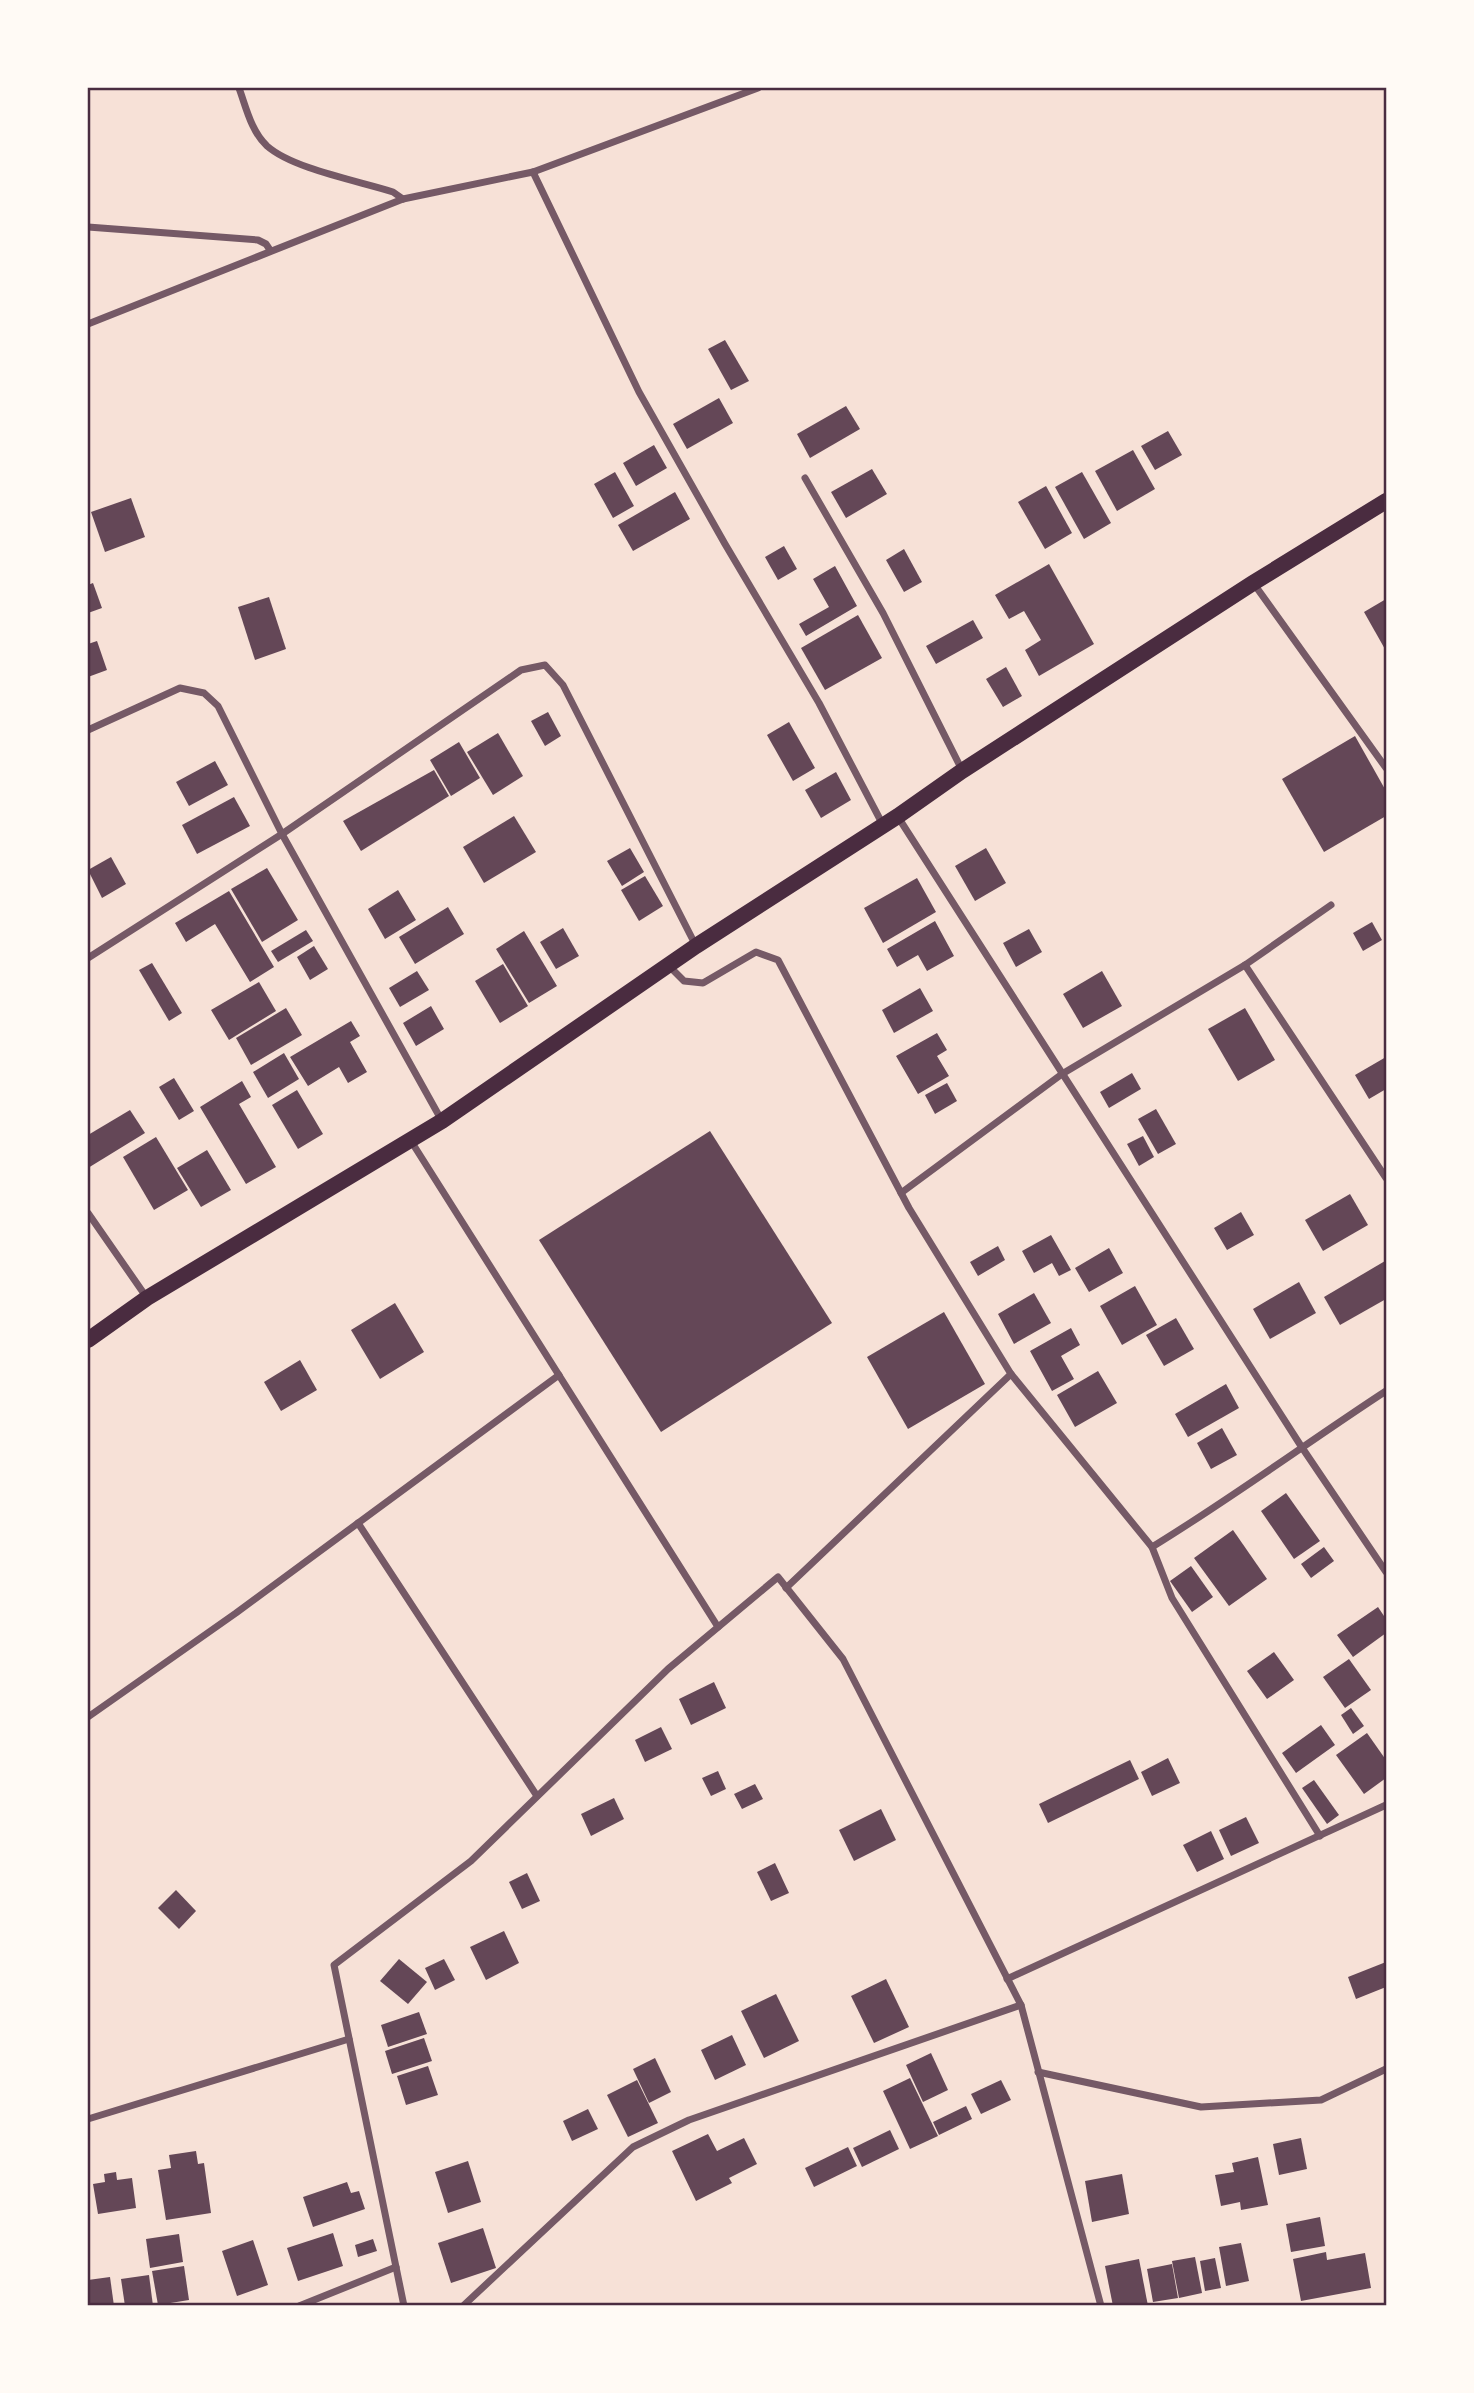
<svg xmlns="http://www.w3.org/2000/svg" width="1474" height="2393" viewBox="0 0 1474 2393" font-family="Jost,sans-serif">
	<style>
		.building { fill: #644757 }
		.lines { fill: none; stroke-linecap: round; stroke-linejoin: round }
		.minor { stroke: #755966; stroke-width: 7 }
		.trunk { stroke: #4a2c40; stroke-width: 16 }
		.neatline { fill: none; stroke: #4a2c40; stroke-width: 2.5 }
	</style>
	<rect width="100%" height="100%" fill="#f7e1d7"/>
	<!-- building -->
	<g class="building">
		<polygon points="725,340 749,381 731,390 708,349"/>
		<polygon points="719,398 733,423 687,449 673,424"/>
		<polygon points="846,406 860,429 810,458 797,434"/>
		<polygon points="1168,431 1182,455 1155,470 1141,446"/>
		<polygon points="654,445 667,468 636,486 623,463"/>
		<polygon points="1133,450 1155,489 1117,511 1095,471"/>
		<polygon points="872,469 887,494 846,518 831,492"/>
		<polygon points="615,472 634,506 613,518 594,484"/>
		<polygon points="1082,472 1111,523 1084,539 1055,487"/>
		<polygon points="1046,486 1072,533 1045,549 1018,502"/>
		<polygon points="675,492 690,519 633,551 618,525"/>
		<polygon points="131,498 145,537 105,552 91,512"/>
		<polygon points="784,546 797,569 778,580 765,557"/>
		<polygon points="904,549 922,582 904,592 886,560"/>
		<polygon points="1049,564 1094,644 1039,676 1025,650 1041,640 1024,611 1009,619 995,595"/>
		<polygon points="835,566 857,606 806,636 799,624 829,607 813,579"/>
		<polygon points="93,583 102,608 88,613 88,585"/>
		<polygon points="269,597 286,649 255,660 238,607"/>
		<polygon points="1386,599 1386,651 1364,612"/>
		<polygon points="858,615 882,658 825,690 801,648"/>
		<polygon points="973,620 983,638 936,664 926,646"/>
		<polygon points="97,641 107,670 88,677 88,644"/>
		<polygon points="1006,667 1022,696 1003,707 986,679"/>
		<polygon points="548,712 561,736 545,746 531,721"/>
		<polygon points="789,722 815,768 793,781 767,735"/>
		<polygon points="498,733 523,776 493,795 467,752"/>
		<polygon points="1355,736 1386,791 1386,816 1324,852 1282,779"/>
		<polygon points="459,742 480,778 451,796 430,760"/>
		<polygon points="215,761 228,785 189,806 176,782"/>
		<polygon points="434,770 449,796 361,851 343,821"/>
		<polygon points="836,772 851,800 821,818 805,790"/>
		<polygon points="234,797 250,826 197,854 182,825"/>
		<polygon points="514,816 536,852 484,883 463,847"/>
		<polygon points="630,848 644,872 622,886 607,861"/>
		<polygon points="986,848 1006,883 975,901 955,866"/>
		<polygon points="111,857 126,884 102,898 88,870"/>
		<polygon points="267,868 298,920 262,942 231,889"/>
		<polygon points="645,876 663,906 639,921 621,890"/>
		<polygon points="917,878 936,912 883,943 864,908"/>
		<polygon points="398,890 416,920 385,939 368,909"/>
		<polygon points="229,891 274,967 250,982 215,924 186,942 175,923"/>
		<polygon points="448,907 464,934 415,964 399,937"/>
		<polygon points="935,921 954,956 927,971 918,955 897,967 887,949"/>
		<polygon points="1372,922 1382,940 1363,951 1353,933"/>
		<polygon points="563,928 579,956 556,969 540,942"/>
		<polygon points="1029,929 1042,952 1016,967 1003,943"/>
		<polygon points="306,930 313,941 278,962 271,951"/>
		<polygon points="524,931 557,986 529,1003 496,949"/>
		<polygon points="314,946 328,969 310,980 297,957"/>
		<polygon points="152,963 182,1013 169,1021 139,970"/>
		<polygon points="503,964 528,1006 500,1023 475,981"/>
		<polygon points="417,971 429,990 400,1007 389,988"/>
		<polygon points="1102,971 1122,1006 1083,1028 1063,994"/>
		<polygon points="259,982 276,1011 229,1040 211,1010"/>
		<polygon points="920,988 933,1011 894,1033 882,1010"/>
		<polygon points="431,1006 444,1029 416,1046 403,1023"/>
		<polygon points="286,1008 302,1035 251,1065 236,1038"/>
		<polygon points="1245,1008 1275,1060 1238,1081 1208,1029"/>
		<polygon points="351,1021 360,1036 350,1042 367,1072 348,1083 339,1067 308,1086 290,1057"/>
		<polygon points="937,1033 947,1050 937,1056 949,1076 918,1094 896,1056"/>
		<polygon points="284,1053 299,1079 268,1098 253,1072"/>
		<polygon points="1386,1057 1386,1089 1369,1099 1355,1075"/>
		<polygon points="1132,1073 1141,1089 1109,1108 1100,1092"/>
		<polygon points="174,1078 194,1111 179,1120 159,1087"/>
		<polygon points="242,1081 251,1097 239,1104 276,1167 246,1184 200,1107"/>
		<polygon points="947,1083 957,1101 935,1114 925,1095"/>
		<polygon points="297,1090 323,1134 298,1149 272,1105"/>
		<polygon points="1156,1109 1176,1144 1158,1154 1138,1119"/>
		<polygon points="130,1110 145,1133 88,1168 88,1135"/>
		<polygon points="710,1131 832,1323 661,1432 539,1240"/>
		<polygon points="1143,1136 1154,1157 1139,1166 1127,1144"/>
		<polygon points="156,1137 188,1190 154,1210 123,1157"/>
		<polygon points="207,1150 231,1190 201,1207 177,1168"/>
		<polygon points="1350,1194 1368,1225 1323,1251 1305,1220"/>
		<polygon points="1241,1212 1254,1235 1227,1250 1214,1228"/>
		<polygon points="1051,1235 1071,1270 1059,1276 1052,1263 1034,1273 1022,1251"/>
		<polygon points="998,1246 1005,1260 978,1276 970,1262"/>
		<polygon points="1109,1248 1123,1273 1089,1292 1075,1268"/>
		<polygon points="1385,1261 1386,1299 1340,1325 1324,1297"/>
		<polygon points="1299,1282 1316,1313 1270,1339 1253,1309"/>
		<polygon points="1135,1286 1157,1325 1122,1345 1100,1306"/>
		<polygon points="1034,1293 1051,1323 1014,1344 998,1314"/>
		<polygon points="395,1303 424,1352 380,1379 351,1330"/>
		<polygon points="944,1312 985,1384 908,1429 867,1357"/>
		<polygon points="1176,1318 1194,1349 1164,1366 1146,1335"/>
		<polygon points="1071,1328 1080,1345 1061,1356 1074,1379 1052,1391 1030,1351"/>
		<polygon points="300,1360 317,1390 281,1411 264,1382"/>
		<polygon points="1098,1371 1117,1403 1075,1427 1057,1395"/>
		<polygon points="1226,1384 1239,1408 1188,1437 1175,1414"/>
		<polygon points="1222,1428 1237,1455 1211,1469 1197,1443"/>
		<polygon points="1286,1493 1320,1541 1294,1559 1261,1511"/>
		<polygon points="1233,1530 1267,1579 1229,1606 1194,1558"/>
		<polygon points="1324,1547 1334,1561 1311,1578 1301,1564"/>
		<polygon points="1191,1566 1213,1597 1192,1612 1170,1581"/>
		<polygon points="1378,1607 1386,1619 1386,1633 1353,1657 1337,1635"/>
		<polygon points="1274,1652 1294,1680 1267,1699 1247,1671"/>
		<polygon points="1349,1659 1371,1690 1345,1708 1323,1677"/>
		<polygon points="714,1682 726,1708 691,1725 679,1699"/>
		<polygon points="1351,1708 1364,1726 1353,1734 1341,1715"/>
		<polygon points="1321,1725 1335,1745 1296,1773 1282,1753"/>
		<polygon points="661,1727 672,1749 645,1762 635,1740"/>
		<polygon points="1367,1733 1386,1760 1386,1778 1364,1794 1336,1755"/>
		<polygon points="1168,1758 1180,1783 1152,1796 1141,1772"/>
		<polygon points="1130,1760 1139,1779 1048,1823 1039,1804"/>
		<polygon points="718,1771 726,1789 711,1796 702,1778"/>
		<polygon points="1314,1780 1339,1815 1327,1824 1302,1788"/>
		<polygon points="755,1784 763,1799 742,1809 734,1794"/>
		<polygon points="614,1798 624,1819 591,1836 581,1814"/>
		<polygon points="881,1809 896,1840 854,1861 839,1830"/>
		<polygon points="1246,1817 1259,1843 1231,1856 1219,1830"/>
		<polygon points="1211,1831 1224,1859 1197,1872 1183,1845"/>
		<polygon points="775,1863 789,1893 771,1901 757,1872"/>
		<polygon points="527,1873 540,1901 522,1909 509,1882"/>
		<polygon points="176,1890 196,1911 179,1929 158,1908"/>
		<polygon points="504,1931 519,1963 486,1980 470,1947"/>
		<polygon points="399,1959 427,1982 408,2004 380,1981"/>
		<polygon points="444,1959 455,1980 435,1990 425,1968"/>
		<polygon points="1386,1962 1386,1987 1356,1999 1348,1977"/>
		<polygon points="886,1979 909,2027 874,2043 851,1996"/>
		<polygon points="776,1994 799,2041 764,2058 741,2011"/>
		<polygon points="419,2012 427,2034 388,2047 381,2025"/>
		<polygon points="732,2035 746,2065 715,2080 701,2050"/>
		<polygon points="424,2038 432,2061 392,2074 385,2051"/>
		<polygon points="931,2053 948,2090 923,2102 906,2065"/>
		<polygon points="655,2058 671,2092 649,2103 633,2069"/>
		<polygon points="428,2066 438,2095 406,2105 397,2076"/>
		<polygon points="910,2078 938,2136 910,2149 883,2091"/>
		<polygon points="637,2080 658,2123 628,2137 607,2095"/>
		<polygon points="1001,2080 1011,2100 981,2114 971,2094"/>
		<polygon points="966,2106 972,2119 939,2135 933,2122"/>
		<polygon points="588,2109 598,2129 572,2141 563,2121"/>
		<polygon points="890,2130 899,2149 862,2167 853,2148"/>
		<polygon points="708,2134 717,2151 744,2138 757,2164 729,2178 732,2183 696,2201 672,2151"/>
		<polygon points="1301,2138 1307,2169 1279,2175 1273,2144"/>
		<polygon points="848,2147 857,2166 814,2187 805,2168"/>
		<polygon points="196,2151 198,2164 204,2163 211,2213 166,2220 158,2170 171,2168 169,2155"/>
		<polygon points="1258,2157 1268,2205 1241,2210 1240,2202 1221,2206 1215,2175 1234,2172 1232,2163"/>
		<polygon points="468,2161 481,2202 448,2213 435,2172"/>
		<polygon points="116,2172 117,2180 132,2178 136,2208 98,2214 93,2184 105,2182 104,2174"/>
		<polygon points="1122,2174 1129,2214 1092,2222 1085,2181"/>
		<polygon points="347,2182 351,2193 359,2191 365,2209 313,2227 303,2197"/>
		<polygon points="1320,2217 1325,2246 1291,2252 1286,2224"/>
		<polygon points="483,2228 496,2268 451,2283 438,2243"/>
		<polygon points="333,2233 343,2266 298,2281 287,2248"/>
		<polygon points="179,2234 183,2262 150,2268 146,2239"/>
		<polygon points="373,2239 377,2251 358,2257 355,2245"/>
		<polygon points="253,2240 268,2285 237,2296 222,2251"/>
		<polygon points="1241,2243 1249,2281 1226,2286 1219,2247"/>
		<polygon points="1326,2252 1327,2260 1365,2253 1371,2288 1301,2301 1293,2259"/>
		<polygon points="1195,2257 1202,2293 1179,2298 1172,2261"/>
		<polygon points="1215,2258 1221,2288 1205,2291 1200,2261"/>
		<polygon points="1139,2259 1148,2306 1113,2306 1105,2266"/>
		<polygon points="1172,2264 1178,2298 1153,2302 1147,2269"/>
		<polygon points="184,2266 189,2300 158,2305 152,2271"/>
		<polygon points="149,2275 153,2306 125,2306 121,2279"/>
		<polygon points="110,2277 114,2306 90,2306 88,2280"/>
	</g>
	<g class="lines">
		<!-- minor -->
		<g class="minor">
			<path d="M239 88C246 107 251 131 267 146 293 169 359 181 393 192L403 199"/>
			<polyline points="533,172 639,392 725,544 819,703 883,825"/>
			<polyline points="88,227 258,240 266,244 270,250"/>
			<polyline points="88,324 403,199 533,172 758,88"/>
			<polyline points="805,478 883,613 962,770"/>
			<polyline points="1254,584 1386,768"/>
			<polyline points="88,730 180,688 204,693 218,706 282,834 442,1121"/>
			<polyline points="898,817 1301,1446 1386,1572"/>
			<polyline points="88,958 282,834 521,670 545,665 563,685 696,946"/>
			<polyline points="1245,965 1386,1178"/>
			<polyline points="669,966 684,981 703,983 756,952 778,960 909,1208 1011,1374 1152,1547 1172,1598 1320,1836"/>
			<polyline points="411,1141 718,1627"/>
			<polyline points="901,1193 1062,1074 1245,965 1331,905"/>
			<polyline points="88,1213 147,1298"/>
			<polyline points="358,1523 537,1796"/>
			<path d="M1152 1547C1232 1498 1308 1442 1386 1391"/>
			<polyline points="786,1588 1011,1374"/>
			<polyline points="88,1717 236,1613 559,1375"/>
			<polyline points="1007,1979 1386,1805"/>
			<polyline points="1038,2072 1201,2107 1321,2100 1386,2069"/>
			<polyline points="88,2119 349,2039"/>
			<polyline points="299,2306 396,2267"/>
			<polyline points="404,2306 334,1965 471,1861 668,1669 778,1577 843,1659 1021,2005 1101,2306"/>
			<polyline points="463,2306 633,2147 689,2120 1021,2005"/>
		</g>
		<!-- trunk -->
		<polyline class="trunk" points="88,1340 147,1298 442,1121 696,946 898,816 962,771 1253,583 1386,501"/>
	</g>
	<!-- border -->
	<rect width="1474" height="2393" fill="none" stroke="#fffaf5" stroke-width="178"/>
	<rect x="89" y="89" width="1296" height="2215" class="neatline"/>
</svg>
